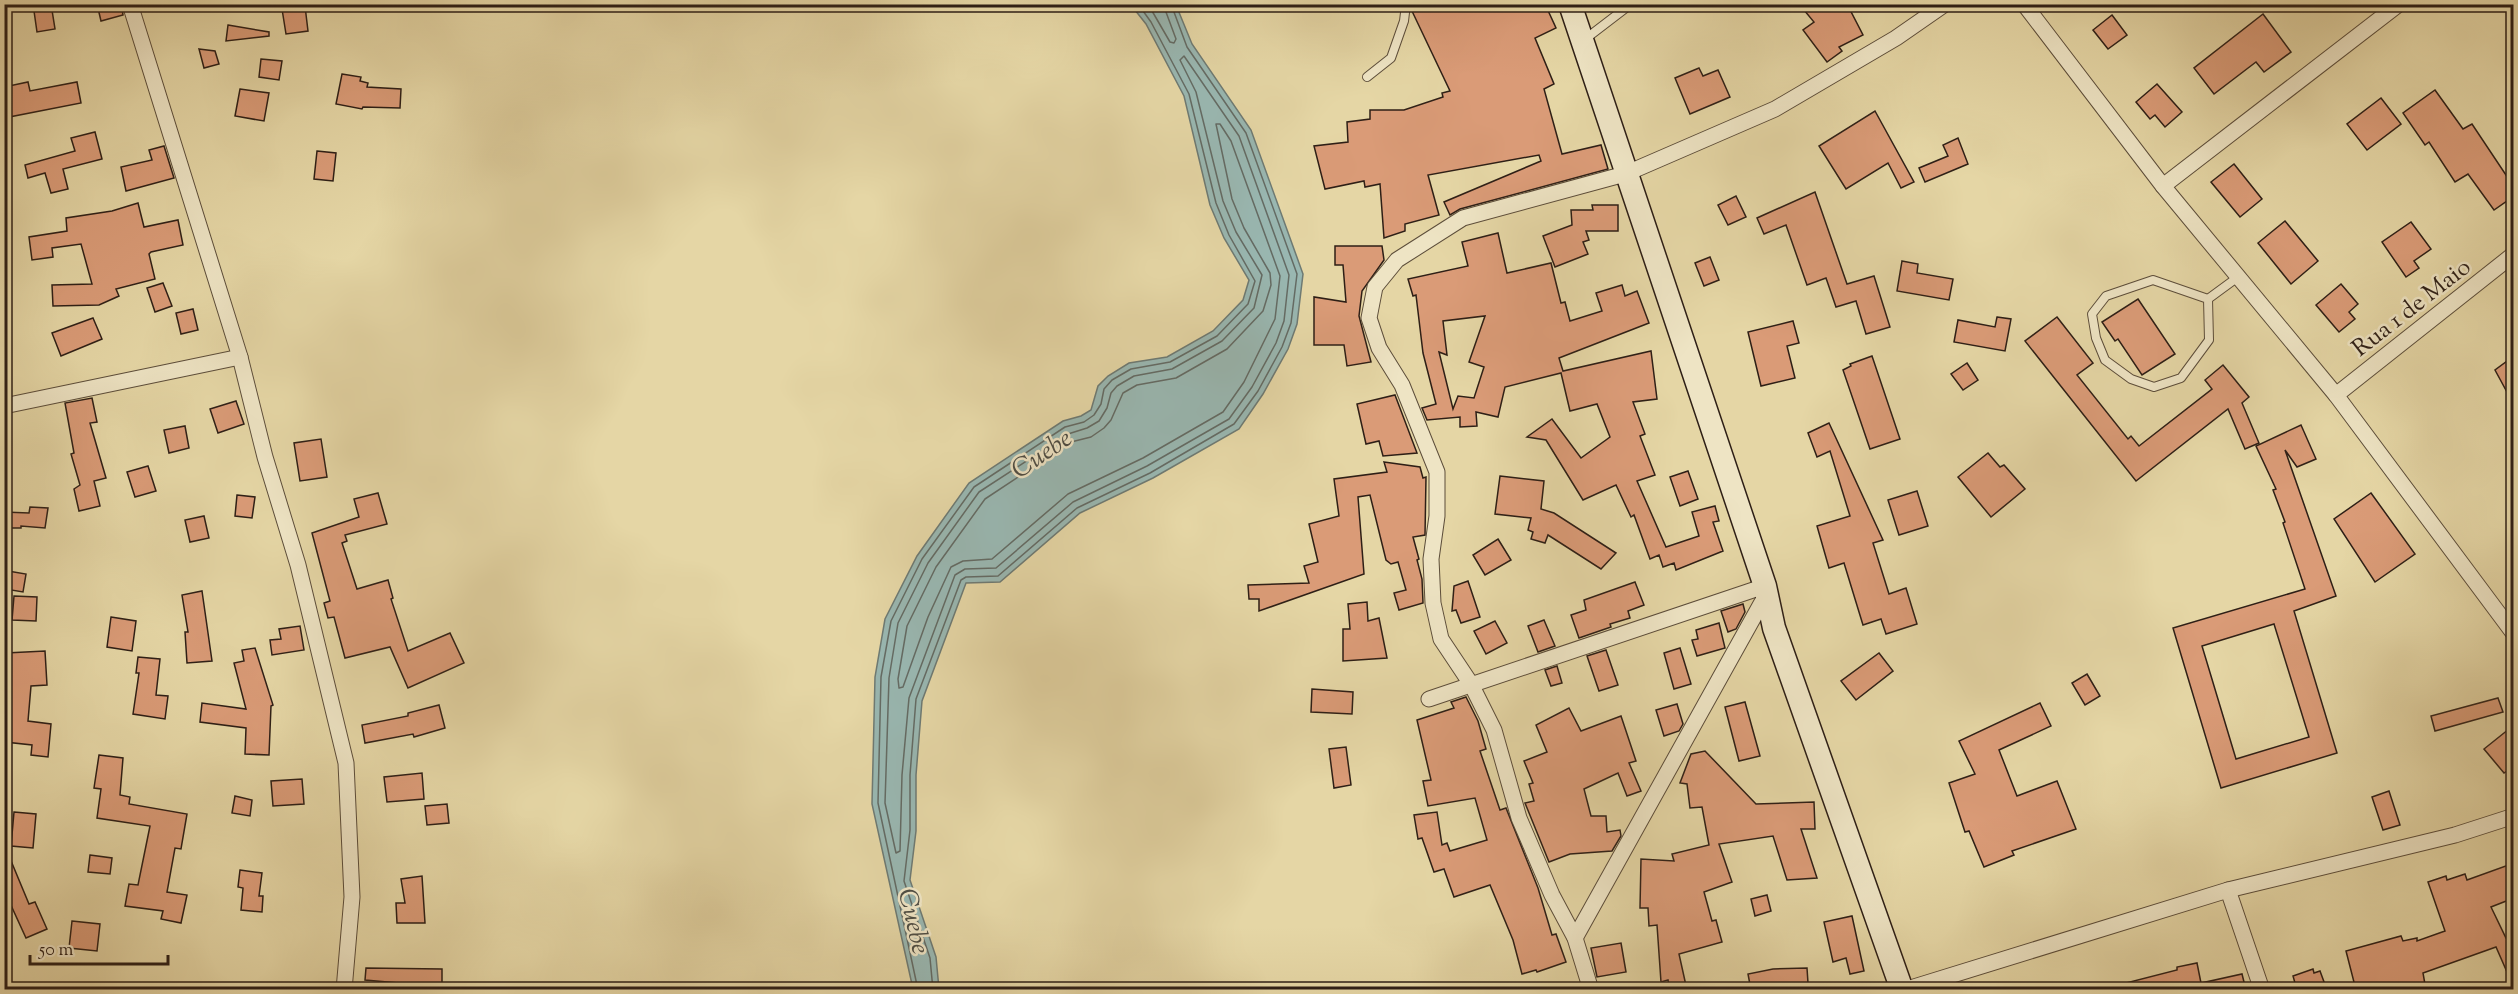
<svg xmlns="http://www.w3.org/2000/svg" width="2518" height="994" viewBox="0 0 2518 994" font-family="'Sorts Mill Goudy',serif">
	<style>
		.water { fill: #99b7b1; stroke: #6e7a73; stroke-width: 1.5 }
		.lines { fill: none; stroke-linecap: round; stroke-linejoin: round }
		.shore { stroke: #646b64; stroke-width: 1.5 }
		.building { fill: #da9b77; stroke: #2e1f16; stroke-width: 1.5; fill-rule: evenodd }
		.lane-casing { stroke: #5c4d3a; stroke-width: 10 }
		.street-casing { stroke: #5c4d3a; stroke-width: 17 }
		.secondary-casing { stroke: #2e1f16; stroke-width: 25 }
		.lane { stroke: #eee4c4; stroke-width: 8 }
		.street { stroke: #eee4c4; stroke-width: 15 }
		.secondary { stroke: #eee4c4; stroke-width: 22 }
		.labels { text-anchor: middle; stroke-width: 5; stroke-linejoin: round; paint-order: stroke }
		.street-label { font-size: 24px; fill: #2e1f16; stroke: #eee4c4 }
		.water-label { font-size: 26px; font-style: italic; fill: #4e4d44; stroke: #eee4c4 }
	</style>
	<rect width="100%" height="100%" fill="#e5d6a5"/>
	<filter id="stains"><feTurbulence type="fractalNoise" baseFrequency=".00333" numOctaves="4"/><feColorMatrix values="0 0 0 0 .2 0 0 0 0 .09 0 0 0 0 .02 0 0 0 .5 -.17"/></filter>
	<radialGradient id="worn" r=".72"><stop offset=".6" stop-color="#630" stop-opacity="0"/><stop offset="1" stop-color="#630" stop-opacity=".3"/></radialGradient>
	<!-- water -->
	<polygon class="water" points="1131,5 1176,5 1192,44 1251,130 1303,274 1297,324 1288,349 1263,394 1239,429 1153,478 1080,513 1000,582 966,583 922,701 916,775 916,831 910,880 936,957 939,989 913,989 872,804 875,677 885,619 917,556 969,483 1063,421 1081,416 1091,410 1098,386 1108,376 1129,363 1167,357 1213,331 1243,300 1249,280 1224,238 1210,205 1184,96 1146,24"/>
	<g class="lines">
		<!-- shore -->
		<g class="shore">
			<polyline points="1148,4 1170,42 1174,43 1176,39 1163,4"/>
			<polygon points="1184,56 1239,136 1289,275 1284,321 1276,343 1252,387 1229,419 1147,466 1073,502 996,568 965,569 955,575 909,698 902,775 900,851 896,853 885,803 889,678 898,623 928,563 979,492 1068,434 1087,428 1099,421 1107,408 1111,393 1117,386 1134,376 1172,369 1222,341 1254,308 1262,275 1236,232 1223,201 1196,92 1180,60"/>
			<polygon points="1216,124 1220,124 1231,141 1280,276 1275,319 1244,382 1223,412 1143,458 1068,494 992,559 963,561 951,567 928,617 903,687 899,688 898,679 907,626 936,567 985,499 1071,442 1091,437 1104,428 1111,420 1123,393 1137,385 1176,378 1227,349 1263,311 1271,285 1270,273 1244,228 1232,199"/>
			<polyline points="918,990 878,803 881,677 891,621 922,559 974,487 1065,427 1084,422 1094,415 1101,404 1104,389 1112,380 1131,369 1170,362 1217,336 1248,304 1255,281 1229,235 1216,203 1189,94 1151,22 1138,4"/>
			<polyline points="933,990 930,958 904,881 910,830 910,775 916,699 961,580 966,577 998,576 1077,508 1150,473 1234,424 1258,391 1282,347 1291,323 1297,274 1246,133 1187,47 1171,4"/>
		</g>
	</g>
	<!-- building -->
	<g class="building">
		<polygon points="33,4 51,4 55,29 37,32"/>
		<polygon points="97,4 121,4 123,15 101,21"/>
		<polygon points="1412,4 1545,4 1556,28 1535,38 1554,84 1544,89 1562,154 1601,145 1608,169 1460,209 1450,215 1444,202 1541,161 1539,155 1428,175 1439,215 1405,224 1405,231 1384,238 1380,184 1365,187 1364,181 1325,189 1314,146 1348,142 1347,122 1370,119 1370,110 1404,110 1443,97 1442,93 1450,91 1411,9"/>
		<polygon points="1799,4 1847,4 1863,35 1839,47 1842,51 1827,62 1803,30 1814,22"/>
		<polygon points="305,6 308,31 286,34 282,9"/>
		<polygon points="2263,14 2291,52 2264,72 2256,62 2214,94 2194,68"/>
		<polygon points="2112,15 2127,35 2108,49 2093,30"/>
		<polygon points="228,25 269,32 269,36 226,41"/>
		<polygon points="199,49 215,51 219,64 204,68"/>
		<polygon points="261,59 282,61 279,80 259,77"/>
		<polygon points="1699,68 1703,76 1718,70 1730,97 1690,114 1675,78"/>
		<polygon points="342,74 361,77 360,81 368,83 367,87 401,89 400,108 363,107 362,109 336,104"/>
		<polygon points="28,82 30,91 77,82 81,103 4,118 4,87"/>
		<polygon points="2157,84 2182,112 2165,127 2155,115 2150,119 2136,102"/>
		<polygon points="240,89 269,93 264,121 235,116"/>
		<polygon points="2435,90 2463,129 2472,124 2514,187 2514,196 2494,210 2468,174 2455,182 2429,142 2425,145 2403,113"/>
		<polygon points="2381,98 2401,124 2367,150 2347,124"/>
		<polygon points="1875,111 1914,182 1901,188 1888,163 1846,189 1819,146"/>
		<polygon points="95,132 102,159 63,169 68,189 51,193 45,173 28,178 25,165 75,151 71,138"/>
		<polygon points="1958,138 1968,164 1925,182 1919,168 1948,156 1943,145"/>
		<polygon points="164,146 174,178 126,191 121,167 152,160 149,150"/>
		<polygon points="317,151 336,153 333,181 314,179"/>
		<polygon points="2234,164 2262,199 2240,217 2211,182"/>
		<polygon points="1815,192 1847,284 1874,276 1890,327 1866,334 1856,301 1836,307 1826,278 1807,285 1786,225 1764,234 1757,218"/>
		<polygon points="1736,196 1746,217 1728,225 1718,205"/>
		<polygon points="138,203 144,227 178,220 183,245 151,252 149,254 155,279 116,289 119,296 99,305 53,306 52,285 92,284 81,244 52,248 53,257 32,260 29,237 67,231 66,218 112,211"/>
		<polygon points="1592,205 1618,205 1618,231 1586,231 1589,240 1583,242 1588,254 1555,267 1543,236 1572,225 1571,210 1593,210"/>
		<polygon points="2285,221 2318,261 2291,284 2258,243"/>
		<polygon points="2411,222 2431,249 2414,261 2419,268 2406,277 2382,242"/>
		<path d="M1498 233 1507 273 1551 263 1561 303 1565 302 1570 321 1602 311 1596 293 1622 285 1625 296 1637 291 1649 323 1559 358 1563 371 1651 351 1657 399 1633 402 1645 434 1640 436 1655 475 1637 481 1666 547 1699 536 1692 512 1715 506 1719 521 1713 522 1723 551 1676 570 1674 563 1663 567 1659 555 1650 559 1634 515 1631 517 1616 485 1583 500 1546 440 1527 437 1552 419 1581 458 1610 437 1597 404 1570 411 1561 373 1505 387 1498 417 1476 412 1477 426 1460 427V417L1427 420 1422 408 1436 404 1423 353 1416 295 1413 296 1408 279 1468 266 1462 242ZM1485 316 1469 362 1484 367 1474 398 1458 396 1453 409 1439 352 1447 355 1443 321Z"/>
		<polygon points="1335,246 1382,246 1384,260 1362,291 1359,316 1371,362 1347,366 1344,345 1314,345 1314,297 1346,302 1343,265 1335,265"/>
		<polygon points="1710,257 1719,280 1704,286 1695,263"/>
		<polygon points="1902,261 1918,264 1917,273 1953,279 1949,300 1897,291"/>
		<polygon points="163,283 172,306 155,312 147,288"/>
		<polygon points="2341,284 2358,304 2349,312 2355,319 2339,332 2316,305"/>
		<polygon points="2138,299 2175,354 2142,375 2118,339 2115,341 2102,322"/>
		<polygon points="193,309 198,330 181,334 176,313"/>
		<polygon points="1997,317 2011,319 2005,351 1954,342 1958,320 1995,327"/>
		<polygon points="2057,317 2093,363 2077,375 2128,439 2131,436 2139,446 2212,389 2205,380 2223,365 2249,397 2242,403 2259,443 2245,449 2228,409 2136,481 2025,341"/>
		<polygon points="93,318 102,339 61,356 52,333"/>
		<polygon points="1793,321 1799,343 1787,346 1795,378 1761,386 1748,332"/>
		<polygon points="1872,356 1900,439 1870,449 1843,370 1851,366 1850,364"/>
		<polygon points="2514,356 2514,405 2495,370"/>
		<polygon points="1967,363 1978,380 1963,390 1951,374"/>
		<polygon points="1395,395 1417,453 1383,456 1379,441 1366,444 1357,404"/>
		<polygon points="92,398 97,422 90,423 106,478 94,481 100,506 79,511 74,489 80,485 71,454 74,453 65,403"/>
		<polygon points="236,401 244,424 218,433 210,409"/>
		<polygon points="1829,423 1883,540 1873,543 1889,594 1906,588 1917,624 1886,634 1881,619 1863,625 1844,563 1829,568 1817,526 1850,516 1830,451 1817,457 1808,433"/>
		<path d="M2301 425 2316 459 2297 467 2285 450 2336 596 2294 611 2337 753 2221 788 2173 628 2305 589 2283 523 2285 522 2273 490 2276 489 2256 446ZM2274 624 2309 737 2236 759 2202 646Z"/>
		<polygon points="185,426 189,448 169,453 164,430"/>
		<polygon points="321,439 327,477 300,481 294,443"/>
		<polygon points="1988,453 2000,467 2004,465 2025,489 1991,517 1958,477"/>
		<polygon points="1384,462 1420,467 1423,478 1426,477 1425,535 1413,537 1419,559 1417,560 1422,579 1423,603 1399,610 1394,593 1406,590 1398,562 1391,564 1386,560 1370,495 1358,497 1364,574 1259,611 1259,599 1249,599 1248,585 1309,583 1304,566 1318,562 1309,524 1339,516 1334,479 1387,472"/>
		<polygon points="148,466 156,491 135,497 127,472"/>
		<polygon points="1688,471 1698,499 1680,506 1670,477"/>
		<polygon points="1500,476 1544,481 1541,509 1554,513 1616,553 1601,569 1548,535 1545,543 1531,539 1533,532 1528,530 1531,518 1495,514"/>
		<polygon points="1917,491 1928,526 1899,535 1888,500"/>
		<polygon points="378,493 387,524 345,535 347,541 342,543 357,589 388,580 393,598 391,599 408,651 450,633 464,663 408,688 390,647 345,658 334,617 328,618 324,603 330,601 312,533 359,517 354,499"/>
		<polygon points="2371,493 2415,554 2375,582 2334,519"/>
		<polygon points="237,495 255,497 252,518 235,516"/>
		<polygon points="30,507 48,508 45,528 21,526 21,528 4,528 4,512 29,513"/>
		<polygon points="204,516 209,538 190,542 185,520"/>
		<polygon points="1498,539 1511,560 1485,575 1473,555"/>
		<polygon points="8,571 26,574 23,592 5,589"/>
		<polygon points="1468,581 1480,617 1461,623 1456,610 1452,611 1454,586"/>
		<polygon points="1635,582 1644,605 1628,611 1630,618 1610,624 1611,627 1579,638 1571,615 1586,610 1584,600"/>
		<polygon points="202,591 212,661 187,663 185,632 188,632 182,595"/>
		<polygon points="14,596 37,597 36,621 12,620"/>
		<polygon points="1367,602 1368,621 1379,618 1387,658 1343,661 1343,629 1350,629 1348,604"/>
		<polygon points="1743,604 1745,612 1736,629 1728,632 1721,611"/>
		<polygon points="111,617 136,621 132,651 107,647"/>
		<polygon points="1544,620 1555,646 1538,652 1528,626"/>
		<polygon points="1495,621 1507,643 1486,654 1474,631"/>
		<polygon points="1719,623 1725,648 1697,656 1692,640 1698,639 1696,630"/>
		<polygon points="300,626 304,650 272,655 270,640 281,639 279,629"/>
		<polygon points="255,648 273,705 271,706 269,755 245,754 246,728 200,722 202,703 246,709 234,663 244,661 242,650"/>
		<polygon points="1680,648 1691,684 1674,689 1664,653"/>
		<polygon points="1606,650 1618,685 1599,691 1587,656"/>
		<polygon points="45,651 47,685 31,686 28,721 51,724 48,757 31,755 32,745 5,742 9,701 6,653"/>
		<polygon points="1879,653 1893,671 1856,700 1841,681"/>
		<polygon points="138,657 160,659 156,695 168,696 165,719 133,714 139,673 136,673"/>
		<polygon points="1557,666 1562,683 1551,686 1545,670"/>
		<polygon points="2087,674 2100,696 2085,705 2072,683"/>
		<polygon points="1312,689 1353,692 1352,714 1311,712"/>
		<polygon points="1466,697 1478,721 1486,749 1480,751 1500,810 1506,808 1538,888 1552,935 1556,934 1566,962 1537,972 1536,970 1522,974 1513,940 1490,885 1454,897 1444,869 1434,872 1422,838 1418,839 1414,815 1437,812 1442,845 1447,843 1450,851 1487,840 1475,798 1428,806 1423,781 1431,780 1417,720 1454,708 1451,702"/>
		<polygon points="2498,698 2503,712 2435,731 2431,716"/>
		<polygon points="1745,702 1760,756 1739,761 1725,707"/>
		<polygon points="2040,703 2051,726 1999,750 2017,796 2057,781 2076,829 2012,851 2014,855 1984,867 1969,831 1965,832 1949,783 1975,774 1959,741"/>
		<polygon points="1677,704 1683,724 1679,731 1664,736 1656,710"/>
		<polygon points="439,705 445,728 414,737 413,734 365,743 362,725 408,716 408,713"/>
		<polygon points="1569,708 1581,731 1621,716 1636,761 1629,763 1641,791 1627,796 1618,773 1584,789 1591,816 1606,816 1607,832 1620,830 1621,836 1612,851 1570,854 1549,862 1525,803 1534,801 1529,784 1533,783 1524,761 1547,752 1536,725"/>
		<polygon points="2514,725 2514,766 2504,773 2484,749"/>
		<polygon points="1346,747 1351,785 1334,788 1329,749"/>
		<polygon points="1705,751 1756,804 1814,802 1815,829 1801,829 1817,878 1787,880 1773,836 1719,844 1732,882 1704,892 1712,921 1716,920 1722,942 1679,954 1687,990 1670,990 1668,980 1661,982 1657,925 1649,926 1648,908 1640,908 1641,859 1674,861 1672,854 1709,845 1702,807 1690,808 1687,784 1680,783 1691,754"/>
		<polygon points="99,755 123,758 120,795 130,797 129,804 187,814 181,849 175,848 167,892 187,895 181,923 161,919 163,911 125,906 129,884 138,885 150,826 97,818 101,789 94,788"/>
		<polygon points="422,773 424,799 387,802 384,777"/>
		<polygon points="302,779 304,804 273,806 271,781"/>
		<polygon points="2389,791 2400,825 2383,830 2372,797"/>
		<polygon points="235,796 252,800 250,816 232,813"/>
		<polygon points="447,804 449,823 427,825 425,806"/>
		<polygon points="14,812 36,814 33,848 11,846"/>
		<polygon points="4,844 29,904 35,902 47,929 26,938 4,890"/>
		<polygon points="90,855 112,858 110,874 88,872"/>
		<polygon points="2514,863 2514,898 2491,907 2506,938 2514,936 2514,988 2496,947 2423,973 2426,990 2356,990 2346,951 2401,936 2403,941 2417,938 2417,941 2445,931 2428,882 2446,876 2447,880 2465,874 2467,880"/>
		<polygon points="240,870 262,873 259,896 263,896 262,912 241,910 243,888 238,887"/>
		<polygon points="422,876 425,923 397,923 396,903 405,903 401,879"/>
		<polygon points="1767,895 1771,911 1755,916 1751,899"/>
		<polygon points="1852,916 1864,971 1850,974 1846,958 1833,962 1824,922"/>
		<polygon points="72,921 100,924 97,951 69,948"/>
		<polygon points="1621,943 1626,972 1597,977 1591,948"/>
		<polygon points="2197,963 2201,983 2242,974 2246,990 2123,990 2122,984 2177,970 2177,967"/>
		<polygon points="366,968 442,969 442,990 420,990 421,985 365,980"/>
		<polygon points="1807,968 1808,983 1781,983 1783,990 1751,990 1748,974 1773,969"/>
		<polygon points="2313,969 2314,973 2320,971 2327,990 2297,990 2293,976"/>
	</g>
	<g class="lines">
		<defs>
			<g id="lane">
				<polyline points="1584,40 1631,4"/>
				<polyline points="1367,77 1391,58 1404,21 1406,4"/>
				<polygon points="2153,280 2208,299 2209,340 2181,378 2154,387 2131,379 2105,360 2096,338 2092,314 2106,296"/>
				<polyline points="2208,299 2238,277"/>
			</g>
			<g id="street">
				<polyline points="130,4 240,357 265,457 298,565 346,763 352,897 344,990"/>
				<polyline points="2024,4 2163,186 2336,395 2514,634"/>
				<polyline points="2163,186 2399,4"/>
				<polyline points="2336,395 2514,254"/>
				<polyline points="4,406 240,357"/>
				<polyline points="1429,699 1765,586"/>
				<polyline points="2228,890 2262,990"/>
				<polyline points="1575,938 1766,595"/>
				<polyline points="1591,990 1575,938 1552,895 1519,818 1494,730 1471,684 1441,639 1433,603 1431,559 1437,516 1437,472 1402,385 1379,348 1369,318 1375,287 1397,260 1463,218 1625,174 1775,109 1896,38 1945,4"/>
				<polyline points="1904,990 2228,890 2455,835 2514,816"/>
			</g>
			<polyline id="secondary" points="1570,4 1765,586 1774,628 1902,990"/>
		</defs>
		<!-- lane casing -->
		<use href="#lane" class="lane-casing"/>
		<!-- street casing -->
		<use href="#street" class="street-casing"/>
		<!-- secondary casing -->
		<use href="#secondary" class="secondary-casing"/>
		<!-- lane -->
		<use href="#lane" class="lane"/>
		<!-- street -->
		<use href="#street" class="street"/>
		<!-- secondary -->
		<use href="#secondary" class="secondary"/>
	</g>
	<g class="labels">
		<!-- street labels -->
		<g class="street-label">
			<text transform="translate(2411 307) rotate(-38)" y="8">Rua 1 de Maio</text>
		</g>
		<!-- water labels -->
		<g class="water-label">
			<text transform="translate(1041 453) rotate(-34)" y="9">Cuebe</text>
			<text transform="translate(915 921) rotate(77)" y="9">Cuebe</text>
		</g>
	</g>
	<!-- margin -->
	<rect width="2518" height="994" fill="none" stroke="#e5d6a5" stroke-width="24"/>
	<rect x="6" y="6" width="2506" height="982" fill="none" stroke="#2e1f16" stroke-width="3"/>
	<rect x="12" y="12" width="2494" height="970" fill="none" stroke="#2e1f16" stroke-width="1.5"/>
	<!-- scale -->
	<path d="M30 955v9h138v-9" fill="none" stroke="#2e1f16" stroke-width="3"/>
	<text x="39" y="955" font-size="18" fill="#2e1f16" stroke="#eee4c4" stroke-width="4.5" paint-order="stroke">50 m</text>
	<rect width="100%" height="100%" filter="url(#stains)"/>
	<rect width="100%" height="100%" fill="url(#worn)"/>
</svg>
